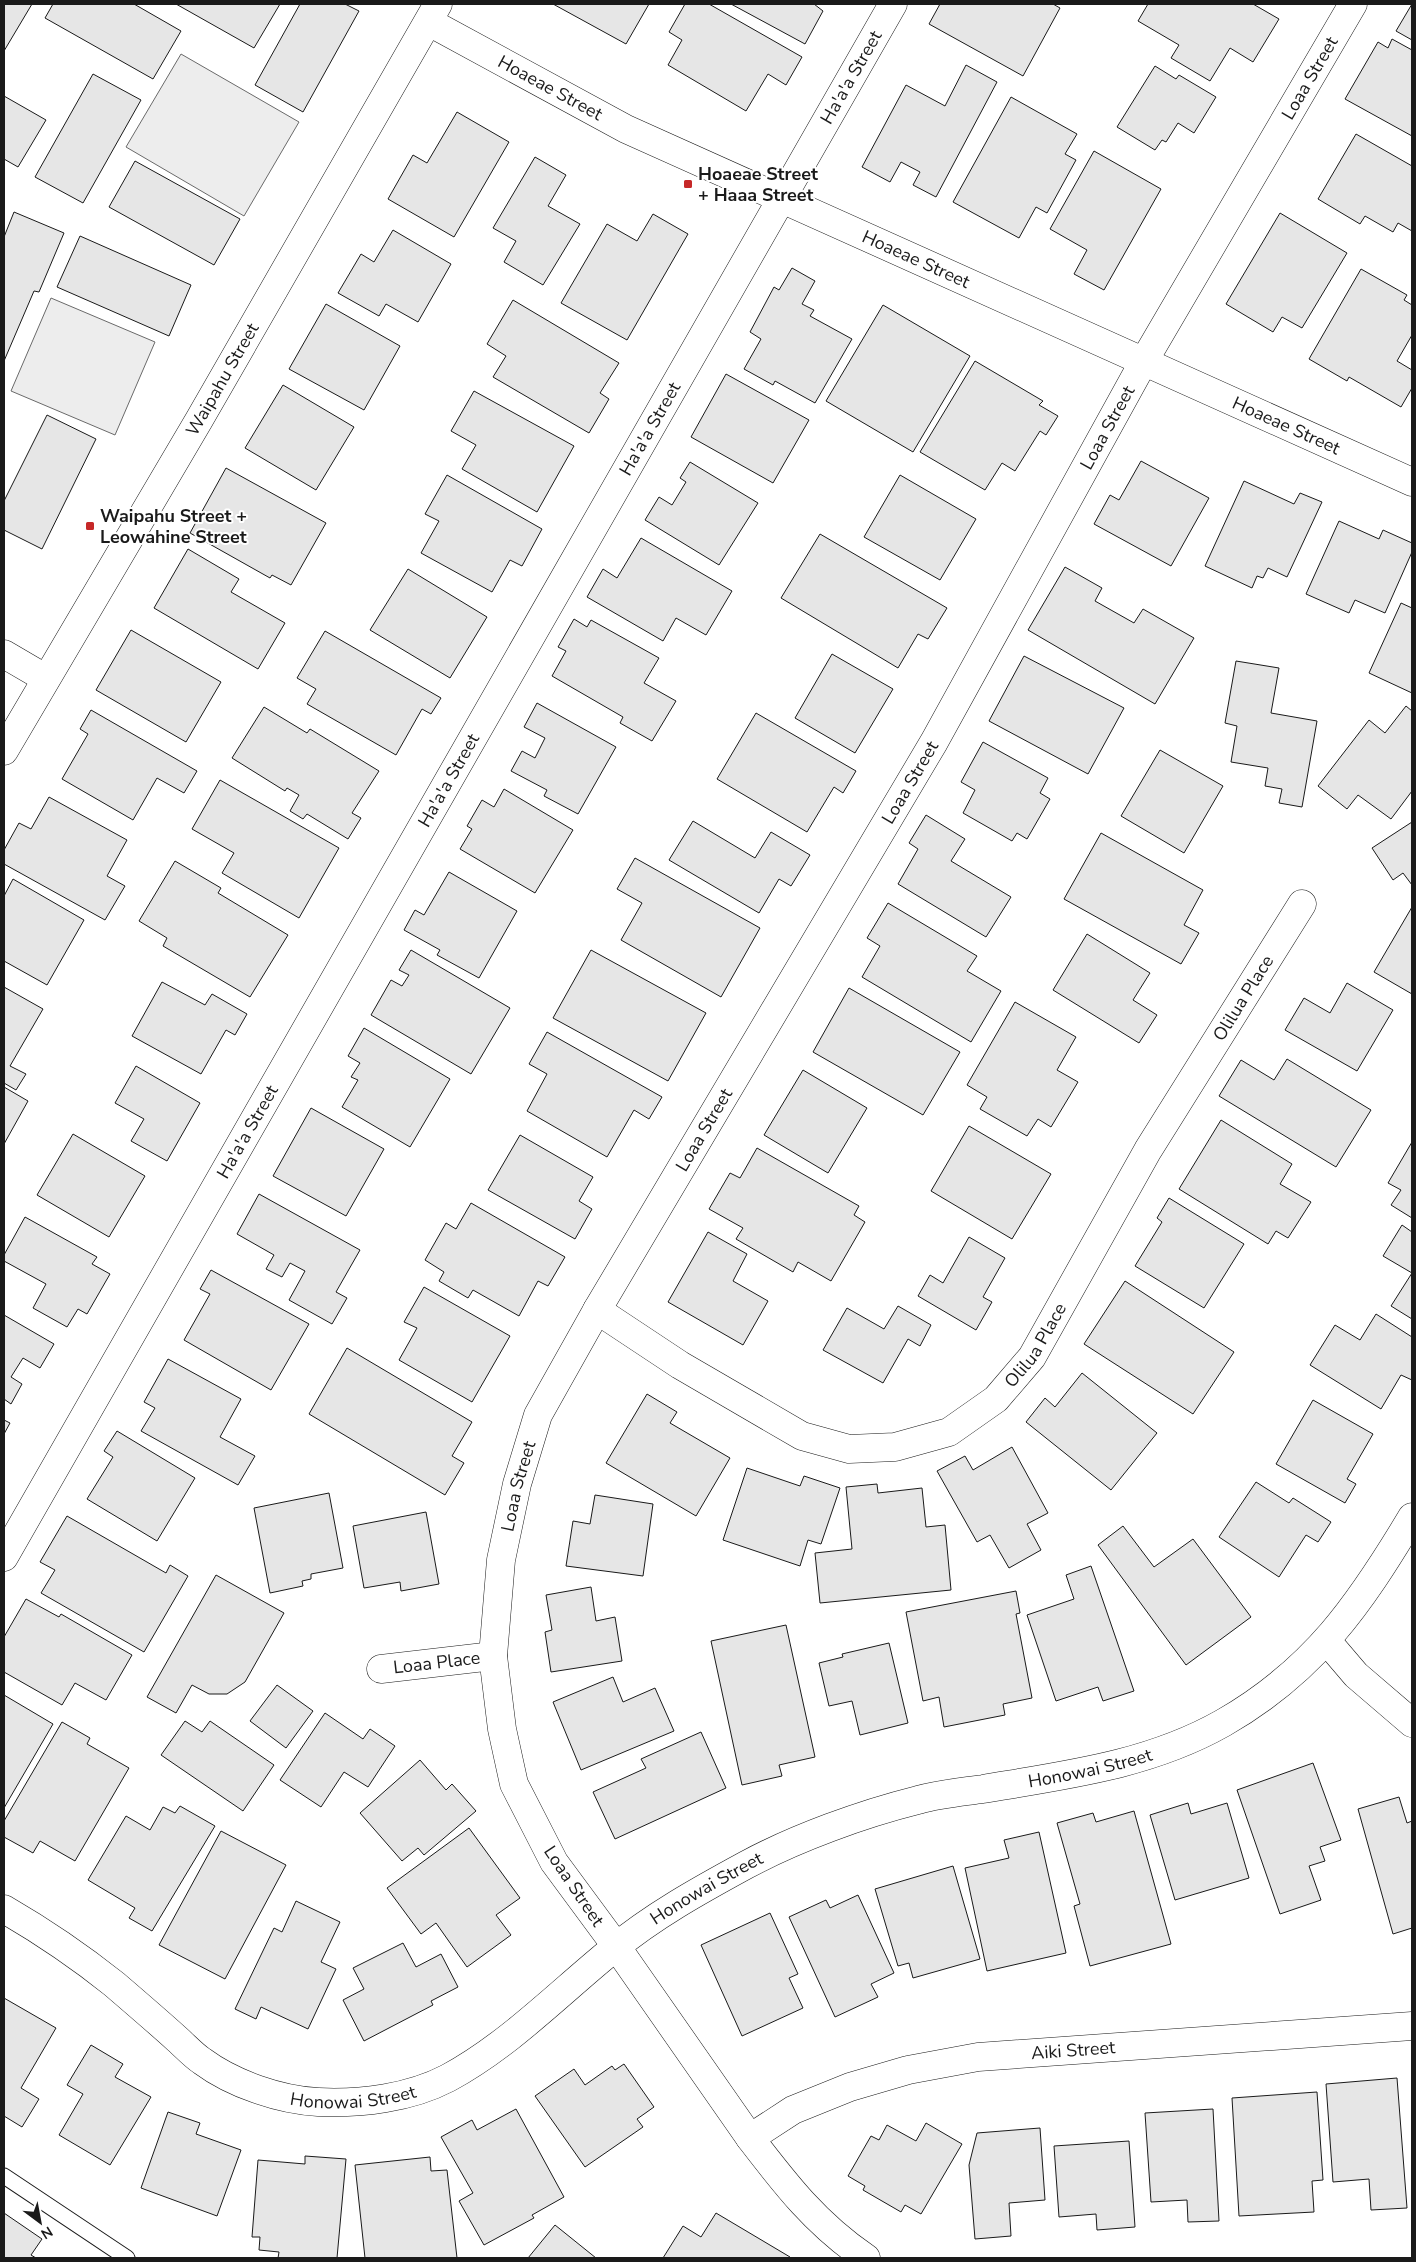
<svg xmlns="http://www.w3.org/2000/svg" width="1416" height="2262" viewBox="0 0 1416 2262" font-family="'Nunito Sans',sans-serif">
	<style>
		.parking { fill: #ededed; stroke: #6a6a6a }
		.building { fill: #e6e6e6; stroke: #1a1a1a }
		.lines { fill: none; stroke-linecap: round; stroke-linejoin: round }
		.service-casing { stroke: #1a1a1a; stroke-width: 17 }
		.minor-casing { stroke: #1a1a1a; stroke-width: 29 }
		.tertiary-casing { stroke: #1a1a1a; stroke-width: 29 }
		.service { stroke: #fff; stroke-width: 15 }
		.minor { stroke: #fff; stroke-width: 28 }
		.tertiary { stroke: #fff; stroke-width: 28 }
		.poi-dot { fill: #c62828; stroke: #fff; stroke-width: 2 }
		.labels { text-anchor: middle; stroke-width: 4; stroke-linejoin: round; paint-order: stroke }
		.street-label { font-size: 18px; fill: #1a1a1a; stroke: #fff }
		.poi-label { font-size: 18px; font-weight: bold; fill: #1a1a1a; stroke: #fff; text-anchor: start }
	</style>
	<rect width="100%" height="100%" fill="#fff"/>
	<!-- parking -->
	<g class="parking">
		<polygon points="181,54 299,122 244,216 126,147"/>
		<polygon points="51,298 155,342 115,435 11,391"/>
	</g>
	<!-- building -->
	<g class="building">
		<polygon points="4,4 32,4 4,51"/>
		<polygon points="53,4 134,4 181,31 153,79 45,18"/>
		<polygon points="176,4 280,4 254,48"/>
		<polygon points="300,4 345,4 359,11 303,112 255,85"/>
		<polygon points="553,4 649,4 626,44"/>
		<polygon points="685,4 709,4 802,57 786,85 768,74 746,111 668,65 682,40 669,32"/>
		<polygon points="731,4 814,4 823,11 805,44"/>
		<polygon points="940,4 1053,4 1060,8 1023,76 929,24"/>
		<polygon points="1148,4 1253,4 1279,19 1253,62 1230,48 1210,81 1171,58 1179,45 1138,21"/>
		<polygon points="1412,4 1412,40 1396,31"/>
		<polygon points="1392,39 1412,50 1412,136 1345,99 1378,42 1388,48"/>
		<polygon points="966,65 997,82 936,197 913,185 920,172 901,162 890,182 862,167 906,85 945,106"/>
		<polygon points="1155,66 1176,79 1179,75 1216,97 1194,133 1178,123 1166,142 1162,140 1155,150 1117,127"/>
		<polygon points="93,74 141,100 83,203 35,177"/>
		<polygon points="4,96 46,120 18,167 4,159"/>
		<polygon points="1011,97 1077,134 1065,154 1076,160 1047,213 1036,207 1019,238 953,202"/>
		<polygon points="457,112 509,142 454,237 388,199 413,155 427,163"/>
		<polygon points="1356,134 1412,166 1412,231 1398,223 1393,232 1365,216 1360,224 1318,199"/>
		<polygon points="1094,151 1161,189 1104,290 1074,274 1087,250 1050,229"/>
		<polygon points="535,157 566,175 548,206 580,224 543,285 504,262 516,241 493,228"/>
		<polygon points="135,161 240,219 214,265 109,207"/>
		<polygon points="14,212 64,233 39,292 34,291 4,361 4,237"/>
		<polygon points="1280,213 1347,253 1302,328 1282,317 1273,332 1226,304"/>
		<polygon points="653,214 688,234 627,340 561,303 607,224 637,241"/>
		<polygon points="393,230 451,264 418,322 386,304 379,316 338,293 361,254 374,262"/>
		<polygon points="80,236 191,285 169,336 57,287"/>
		<polygon points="792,268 815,281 802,304 814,310 810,316 852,339 815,403 775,381 773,385 744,369 761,339 750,332 774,287 779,290"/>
		<polygon points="1361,269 1407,295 1404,300 1412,305 1412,335 1397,361 1412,370 1412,388 1401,407 1349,377 1347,381 1309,359"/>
		<polygon points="513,300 619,363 600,393 609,399 589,433 493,377 506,356 487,344"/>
		<polygon points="326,304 400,346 364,410 289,369"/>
		<polygon points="883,305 970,356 913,452 826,401"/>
		<polygon points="975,361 1043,401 1039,405 1058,416 1046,435 1040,431 1015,471 1002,463 985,490 920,452"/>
		<polygon points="726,374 809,420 773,483 691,437"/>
		<polygon points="283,385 354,427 316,490 245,448"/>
		<polygon points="474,391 574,446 537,512 462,469 476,445 451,431"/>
		<polygon points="47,415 96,439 42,549 4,530 4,501"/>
		<polygon points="1141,461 1209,498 1171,566 1094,524 1110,495 1119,500"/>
		<polygon points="690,462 758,503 719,565 645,520 659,497 672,505 686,482 680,478"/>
		<polygon points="226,468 326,523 291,585 272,575 270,578 190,533"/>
		<polygon points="447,475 542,529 522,566 510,560 492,592 421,553 439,521 425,514"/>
		<polygon points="900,475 976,519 940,580 864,537"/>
		<polygon points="1244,481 1294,504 1300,493 1322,502 1287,577 1268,568 1263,578 1257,576 1252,588 1205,566"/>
		<polygon points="1339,521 1379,539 1383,530 1412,543 1412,552 1385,613 1355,600 1349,613 1306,594"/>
		<polygon points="820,534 947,608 928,639 918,634 898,668 781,598"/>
		<polygon points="641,538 732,591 706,635 676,618 663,641 587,597 603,569 617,578"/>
		<polygon points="188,549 239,579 231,592 285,623 258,669 154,608"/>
		<polygon points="1065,567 1102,588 1095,601 1134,623 1143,609 1194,638 1155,704 1028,630"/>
		<polygon points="408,569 487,617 450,678 370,630"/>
		<polygon points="1401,603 1412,608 1412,693 1369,673"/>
		<polygon points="574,619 587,627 591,620 659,658 644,683 676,701 652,741 620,723 623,717 552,676 566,651 558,647"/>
		<polygon points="131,630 221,682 186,742 96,690"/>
		<polygon points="325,631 441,698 431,714 422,709 396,755 307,704 316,689 297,678"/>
		<polygon points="832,654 893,689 855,753 795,718"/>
		<polygon points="1024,656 1124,708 1088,774 989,721"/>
		<polygon points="1236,661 1279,668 1271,713 1317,721 1302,807 1279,803 1282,789 1265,786 1268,768 1231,762 1237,726 1225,723"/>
		<polygon points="537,703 616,747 578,814 544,796 547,790 511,771 522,751 535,758 545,738 524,727"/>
		<polygon points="1406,706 1412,711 1412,791 1391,819 1358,795 1347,809 1318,786 1369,720 1385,733"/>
		<polygon points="264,707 307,733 310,729 379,771 352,813 361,818 348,839 307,814 303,819 290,811 299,795 287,788 285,791 232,758"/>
		<polygon points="91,710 197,771 184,793 157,778 133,820 62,779 88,734 80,729"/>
		<polygon points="756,713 856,771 843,793 834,787 807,832 717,779"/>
		<polygon points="983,742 1048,778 1040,793 1050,799 1027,839 1017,833 1012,841 963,813 975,790 961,782"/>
		<polygon points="1160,750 1223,786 1184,853 1121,816"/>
		<polygon points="220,780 339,848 299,918 222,873 234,853 192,829"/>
		<polygon points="504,789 573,830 535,893 460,849 472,829 467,826 482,800 494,807"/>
		<polygon points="49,797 127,840 107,876 125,886 105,920 4,864 4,850 19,823 31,829"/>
		<polygon points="926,815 965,839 951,861 1011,897 986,937 898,884 918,849 909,843"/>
		<polygon points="693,821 755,858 771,832 810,855 791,886 779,879 759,913 669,860"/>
		<polygon points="1412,822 1412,885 1403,873 1393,880 1372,848"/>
		<polygon points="1101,833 1203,890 1184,925 1199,933 1181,964 1064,899"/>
		<polygon points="635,858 760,928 721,997 621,940 642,903 617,889"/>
		<polygon points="175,861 221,888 218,893 288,935 250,997 163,946 167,938 139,921"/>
		<polygon points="449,872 517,911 479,978 437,955 440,950 404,930 415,910 424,915"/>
		<polygon points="13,879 84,920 47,985 4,961 4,896"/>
		<polygon points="888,903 977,956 967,971 1001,991 971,1042 862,977 880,946 867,938"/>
		<polygon points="1412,907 1412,994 1374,972"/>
		<polygon points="1087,934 1150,973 1133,1000 1157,1015 1139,1043 1053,990"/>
		<polygon points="411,950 510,1008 471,1074 371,1015 391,980 402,986 409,975 399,970"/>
		<polygon points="591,950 706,1013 668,1081 553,1018"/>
		<polygon points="162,982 205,1005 212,994 247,1014 235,1035 226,1030 201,1074 132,1036"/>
		<polygon points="1347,983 1393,1010 1357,1071 1285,1030 1304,998 1330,1013"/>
		<polygon points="4,987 43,1009 10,1066 26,1074 16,1090 4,1083"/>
		<polygon points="849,988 960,1052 923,1115 813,1052"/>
		<polygon points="1015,1002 1076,1037 1057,1070 1078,1082 1051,1127 1038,1119 1027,1136 980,1109 987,1097 967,1085"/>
		<polygon points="364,1028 450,1079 410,1147 342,1107 358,1080 351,1077 360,1063 348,1056"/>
		<polygon points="547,1032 662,1097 649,1119 634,1110 607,1157 527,1111 547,1074 529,1064"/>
		<polygon points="1287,1059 1371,1110 1336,1167 1219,1096 1241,1060 1274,1080"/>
		<polygon points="136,1066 200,1103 167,1161 131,1141 144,1119 115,1103"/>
		<polygon points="803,1070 867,1108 828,1173 764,1135"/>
		<polygon points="4,1087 28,1101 4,1144"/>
		<polygon points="311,1108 384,1149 346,1216 273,1176"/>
		<polygon points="1221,1120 1292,1164 1280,1184 1311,1202 1288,1238 1276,1231 1268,1244 1179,1189"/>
		<polygon points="969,1126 1051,1174 1012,1239 931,1191"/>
		<polygon points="73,1134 145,1176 109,1237 37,1195"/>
		<polygon points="520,1135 593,1177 579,1201 592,1209 575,1239 488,1190"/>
		<polygon points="1412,1142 1412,1218 1391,1205 1401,1190 1388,1183"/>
		<polygon points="757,1148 859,1206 854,1215 865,1222 831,1281 798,1262 793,1272 736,1239 743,1228 709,1209 730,1173 740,1178"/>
		<polygon points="259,1194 360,1250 336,1292 347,1298 332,1324 289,1300 305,1271 290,1263 282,1277 266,1269 274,1255 237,1234"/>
		<polygon points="1169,1198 1244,1244 1204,1308 1135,1266 1162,1222 1157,1218"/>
		<polygon points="471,1203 565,1257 548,1286 538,1281 519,1316 473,1290 468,1298 439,1281 444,1272 425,1260 446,1223 456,1229"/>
		<polygon points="25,1217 97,1257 92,1264 110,1274 87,1314 78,1309 67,1327 33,1308 46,1284 4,1261 4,1255"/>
		<polygon points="1402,1225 1412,1232 1412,1319 1391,1306 1412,1273 1383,1256"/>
		<polygon points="708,1232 747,1254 733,1281 768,1301 743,1345 668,1302"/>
		<polygon points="969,1237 1005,1258 983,1297 992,1302 976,1330 918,1296 930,1275 943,1283"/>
		<polygon points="211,1270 309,1324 271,1390 184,1340 210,1294 200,1289"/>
		<polygon points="1125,1281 1234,1352 1193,1414 1084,1344"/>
		<polygon points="424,1287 510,1336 472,1402 399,1360 417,1328 404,1322"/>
		<polygon points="898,1306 931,1325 920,1346 908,1339 883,1383 823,1350 847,1308 884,1329"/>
		<polygon points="1376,1314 1412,1337 1412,1380 1401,1375 1381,1409 1310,1365 1335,1325 1360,1340"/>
		<polygon points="4,1315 54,1344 40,1368 23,1358 11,1377 22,1384 11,1404 4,1399"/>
		<polygon points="347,1348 472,1422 452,1456 464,1463 445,1495 309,1414"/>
		<polygon points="168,1359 241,1399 220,1437 255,1456 238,1485 141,1431 155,1408 144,1402"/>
		<polygon points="1082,1373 1157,1433 1111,1490 1026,1422 1045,1398 1055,1407"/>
		<polygon points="647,1394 677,1412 670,1423 730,1458 696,1516 606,1463"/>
		<polygon points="1313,1400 1373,1434 1347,1479 1356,1484 1345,1503 1276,1464"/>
		<polygon points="4,1420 10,1423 4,1434"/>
		<polygon points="117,1431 195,1478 157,1541 87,1499 113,1457 104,1451"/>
		<polygon points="1012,1447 1048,1513 1027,1524 1041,1550 1009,1568 990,1535 977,1542 937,1471 965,1456 973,1470"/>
		<polygon points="747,1468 800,1486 804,1476 840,1488 821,1544 808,1540 800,1566 723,1540"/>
		<polygon points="1256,1482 1289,1503 1293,1498 1331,1522 1318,1542 1306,1535 1279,1577 1219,1537"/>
		<polygon points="877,1484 878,1493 922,1488 926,1527 945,1525 951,1590 820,1603 815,1553 852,1549 846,1487"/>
		<polygon points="329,1493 343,1568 311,1574 311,1579 302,1581 303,1586 270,1593 254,1508"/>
		<polygon points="595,1495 653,1504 643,1576 566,1566 573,1521 590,1524"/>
		<polygon points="426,1512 439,1584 401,1591 400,1582 364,1588 353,1526"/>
		<polygon points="67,1516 166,1573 170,1565 188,1576 144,1652 41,1593 55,1570 40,1562"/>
		<polygon points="1123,1526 1154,1567 1193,1539 1251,1617 1186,1665 1098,1545"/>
		<polygon points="1091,1566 1134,1691 1103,1701 1098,1687 1056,1701 1027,1615 1074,1599 1066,1575"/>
		<polygon points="216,1575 284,1613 245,1682 227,1694 209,1694 192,1685 176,1713 147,1697"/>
		<polygon points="591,1587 596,1621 615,1617 622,1661 551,1672 545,1632 552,1630 546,1595"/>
		<polygon points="1016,1591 1020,1613 1016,1614 1032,1698 1003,1704 1005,1715 944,1727 939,1697 923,1701 906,1612"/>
		<polygon points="26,1599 59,1617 61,1614 132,1655 106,1700 75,1683 62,1705 4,1672 4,1637"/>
		<polygon points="786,1625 815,1757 779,1765 782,1776 742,1785 711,1641"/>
		<polygon points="889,1643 908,1723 860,1735 852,1701 829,1706 819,1663 843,1657 842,1654"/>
		<polygon points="613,1677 623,1702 655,1688 674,1731 581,1770 553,1702"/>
		<polygon points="277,1685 313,1711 286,1748 250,1721"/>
		<polygon points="4,1695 53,1724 4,1808"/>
		<polygon points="325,1713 363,1739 370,1729 395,1746 368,1787 344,1772 321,1807 280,1780"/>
		<polygon points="185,1721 202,1732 210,1721 274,1765 243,1811 161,1755"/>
		<polygon points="62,1722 90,1738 87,1744 129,1768 75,1861 40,1841 33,1853 4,1837 4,1821"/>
		<polygon points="701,1732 726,1788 615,1839 593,1792 646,1768 641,1759"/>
		<polygon points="420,1760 446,1790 452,1784 476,1811 424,1855 418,1848 402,1861 360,1813"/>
		<polygon points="1313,1763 1341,1840 1320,1847 1325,1861 1309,1866 1321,1900 1280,1914 1237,1790"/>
		<polygon points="1399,1797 1407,1823 1412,1821 1412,1928 1393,1934 1358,1809"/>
		<polygon points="1188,1803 1191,1814 1227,1803 1249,1878 1175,1900 1150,1815"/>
		<polygon points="180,1806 215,1826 152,1931 129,1918 135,1908 88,1880 126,1816 150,1830 163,1807 175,1813"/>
		<polygon points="1134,1811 1171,1944 1090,1966 1074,1906 1080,1904 1057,1823 1093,1813 1096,1822"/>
		<polygon points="469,1828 520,1898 496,1915 511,1935 467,1967 436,1923 421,1934 387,1888"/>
		<polygon points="221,1831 286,1865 225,1979 159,1945"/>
		<polygon points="1039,1832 1066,1953 987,1971 965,1868 1009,1858 1004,1840"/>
		<polygon points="953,1866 980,1959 913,1978 909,1963 898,1966 875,1889"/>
		<polygon points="858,1895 894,1973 871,1984 878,1997 835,2017 789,1917 826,1900 830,1908"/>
		<polygon points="296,1901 340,1922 321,1962 336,1969 308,2029 261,2007 256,2019 235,2009 274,1928 282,1932"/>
		<polygon points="770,1913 798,1974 789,1978 803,2008 742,2036 701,1945"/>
		<polygon points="403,1943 416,1967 441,1954 458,1987 431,2001 433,2005 364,2041 343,2000 364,1989 353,1968"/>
		<polygon points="4,1998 56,2028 21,2088 39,2099 22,2127 4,2116"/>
		<polygon points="91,2045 123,2064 115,2077 151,2097 110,2165 59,2135 83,2094 67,2085"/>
		<polygon points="624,2064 654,2107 637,2119 643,2127 585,2167 535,2096 574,2069 585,2085 612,2066 615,2070"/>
		<polygon points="1397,2078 1407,2208 1371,2210 1369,2179 1333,2182 1326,2084"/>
		<polygon points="1317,2092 1323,2180 1312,2181 1314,2212 1239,2216 1232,2098"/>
		<polygon points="516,2109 564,2197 532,2215 534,2218 484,2245 459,2201 473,2193 441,2137 472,2120 477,2130"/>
		<polygon points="1213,2109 1219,2221 1188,2222 1187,2200 1151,2202 1145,2113"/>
		<polygon points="168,2112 200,2123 196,2134 241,2150 217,2216 141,2188"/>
		<polygon points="926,2123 962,2144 921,2214 905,2205 901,2212 863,2190 865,2186 848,2176 871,2136 879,2140 887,2125 916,2141"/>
		<polygon points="1040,2128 1045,2200 1009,2203 1011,2236 975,2239 969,2165 977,2133"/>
		<polygon points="1129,2141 1135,2227 1097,2230 1096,2214 1059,2217 1054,2146"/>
		<polygon points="305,2156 346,2159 337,2258 278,2258 279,2252 259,2250 260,2237 252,2237 258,2160 305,2164"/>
		<polygon points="430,2157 431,2171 447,2170 457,2258 365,2258 355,2165"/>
		<polygon points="4,2213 42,2239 31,2255 36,2258 4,2258"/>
		<polygon points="716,2213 790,2257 789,2258 663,2258 683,2226 701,2237"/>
		<polygon points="555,2225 596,2258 528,2258"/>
	</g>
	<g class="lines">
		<defs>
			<polyline id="service" points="4,2176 127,2258"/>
			<g id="minor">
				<polyline points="4,654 45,678"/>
				<path id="s1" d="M597 1310 680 1365 802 1436 849 1449 895 1447 949 1432 996 1399 1032 1357 1148 1150 1302 904"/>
				<path id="s2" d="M4 1557 893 4"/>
				<polyline points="1327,1641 1356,1675 1412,1723"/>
				<path id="s3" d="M381 1669 493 1656"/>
				<path id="s4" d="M616 1946 554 1862 514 1784 502 1729 493 1656 501 1560 517 1484 538 1415 597 1310 934 742 1144 361 1353 4"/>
				<path d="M750 2138C786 2185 816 2224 866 2258"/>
			</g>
			<g id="tertiary">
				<path id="s5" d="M429 22 626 129 1412 482"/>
				<path id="s6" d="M4 751 199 420 438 4"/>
				<path id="s7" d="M4 1909C42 1931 79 1956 114 1984 135 2002 156 2020 177 2039 185 2046 193 2055 202 2061 233 2084 280 2100 318 2102 361 2104 410 2098 448 2078 509 2045 559 1993 612 1950 653 1916 700 1890 746 1865 796 1838 862 1814 918 1800 939 1794 962 1792 983 1789 1066 1775 1149 1765 1223 1723 1314 1671 1360 1604 1412 1517"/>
				<path id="s8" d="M616 1946 750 2138 793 2110 850 2087 908 2070 978 2057 1412 2026"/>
			</g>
		</defs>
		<!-- service casing -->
		<use href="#service" class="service-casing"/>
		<!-- minor casing -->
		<use href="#minor" class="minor-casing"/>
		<!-- tertiary casing -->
		<use href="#tertiary" class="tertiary-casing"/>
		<!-- service -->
		<use href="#service" class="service"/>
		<!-- minor -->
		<use href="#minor" class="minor"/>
		<!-- tertiary -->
		<use href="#tertiary" class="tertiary"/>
	</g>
	<!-- markers -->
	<g class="poi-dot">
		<rect x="683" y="179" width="10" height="10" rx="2.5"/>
		<rect x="85" y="521" width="10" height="10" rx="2.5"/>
	</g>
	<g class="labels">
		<!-- street labels -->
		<g class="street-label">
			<text dy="6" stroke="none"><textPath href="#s4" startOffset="2112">Loaa Street</textPath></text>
			<text dy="6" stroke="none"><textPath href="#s2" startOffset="1705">Ha'a'a Street</textPath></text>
			<text dy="6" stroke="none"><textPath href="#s5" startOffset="138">Hoaeae Street</textPath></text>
			<text dy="6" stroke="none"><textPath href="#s5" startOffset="542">Hoaeae Street</textPath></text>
			<text dy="6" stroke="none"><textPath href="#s6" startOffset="431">Waipahu Street</textPath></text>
			<text dy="6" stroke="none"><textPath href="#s5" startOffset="948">Hoaeae Street</textPath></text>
			<text dy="6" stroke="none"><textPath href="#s4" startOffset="1708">Loaa Street</textPath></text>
			<text dy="6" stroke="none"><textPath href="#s2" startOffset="1300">Ha'a'a Street</textPath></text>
			<text dy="6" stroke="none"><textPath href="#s2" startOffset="895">Ha'a'a Street</textPath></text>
			<text dy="6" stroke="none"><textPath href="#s4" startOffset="1302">Loaa Street</textPath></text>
			<text dy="6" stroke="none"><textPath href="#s1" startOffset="921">Olilua Place</textPath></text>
			<text dy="6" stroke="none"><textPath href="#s4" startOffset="898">Loaa Street</textPath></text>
			<text dy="6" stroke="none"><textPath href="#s2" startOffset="490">Ha'a'a Street</textPath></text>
			<text dy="6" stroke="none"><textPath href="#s1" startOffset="516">Olilua Place</textPath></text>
			<text dy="6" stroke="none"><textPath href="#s4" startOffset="494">Loaa Street</textPath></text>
			<text dy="6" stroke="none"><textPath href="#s3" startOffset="56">Loaa Place</textPath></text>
			<text dy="6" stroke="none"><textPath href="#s7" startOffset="1235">Honowai Street</textPath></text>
			<text transform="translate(574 1886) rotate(56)" y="6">Loaa Street</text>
			<text dy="6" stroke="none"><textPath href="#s7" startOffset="830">Honowai Street</textPath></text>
			<text dy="6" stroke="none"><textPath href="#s8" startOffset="574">Aiki Street</textPath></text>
			<text dy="6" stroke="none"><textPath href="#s7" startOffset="410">Honowai Street</textPath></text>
		</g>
		<!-- poi labels -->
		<g class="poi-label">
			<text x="698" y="180">Hoaeae Street<tspan x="698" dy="21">+ Haaa Street</tspan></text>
			<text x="100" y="522">Waipahu Street +<tspan x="100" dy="21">Leowahine Street</tspan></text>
		</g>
	</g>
	<!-- border -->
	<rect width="1416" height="2262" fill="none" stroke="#1a1a1a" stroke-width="10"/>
	<!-- north arrow -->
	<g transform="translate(40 2222) rotate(148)" stroke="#ffffff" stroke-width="4" paint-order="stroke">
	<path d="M0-4L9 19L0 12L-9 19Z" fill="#1a1a1a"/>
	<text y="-8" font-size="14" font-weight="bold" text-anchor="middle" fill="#1a1a1a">N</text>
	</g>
</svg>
